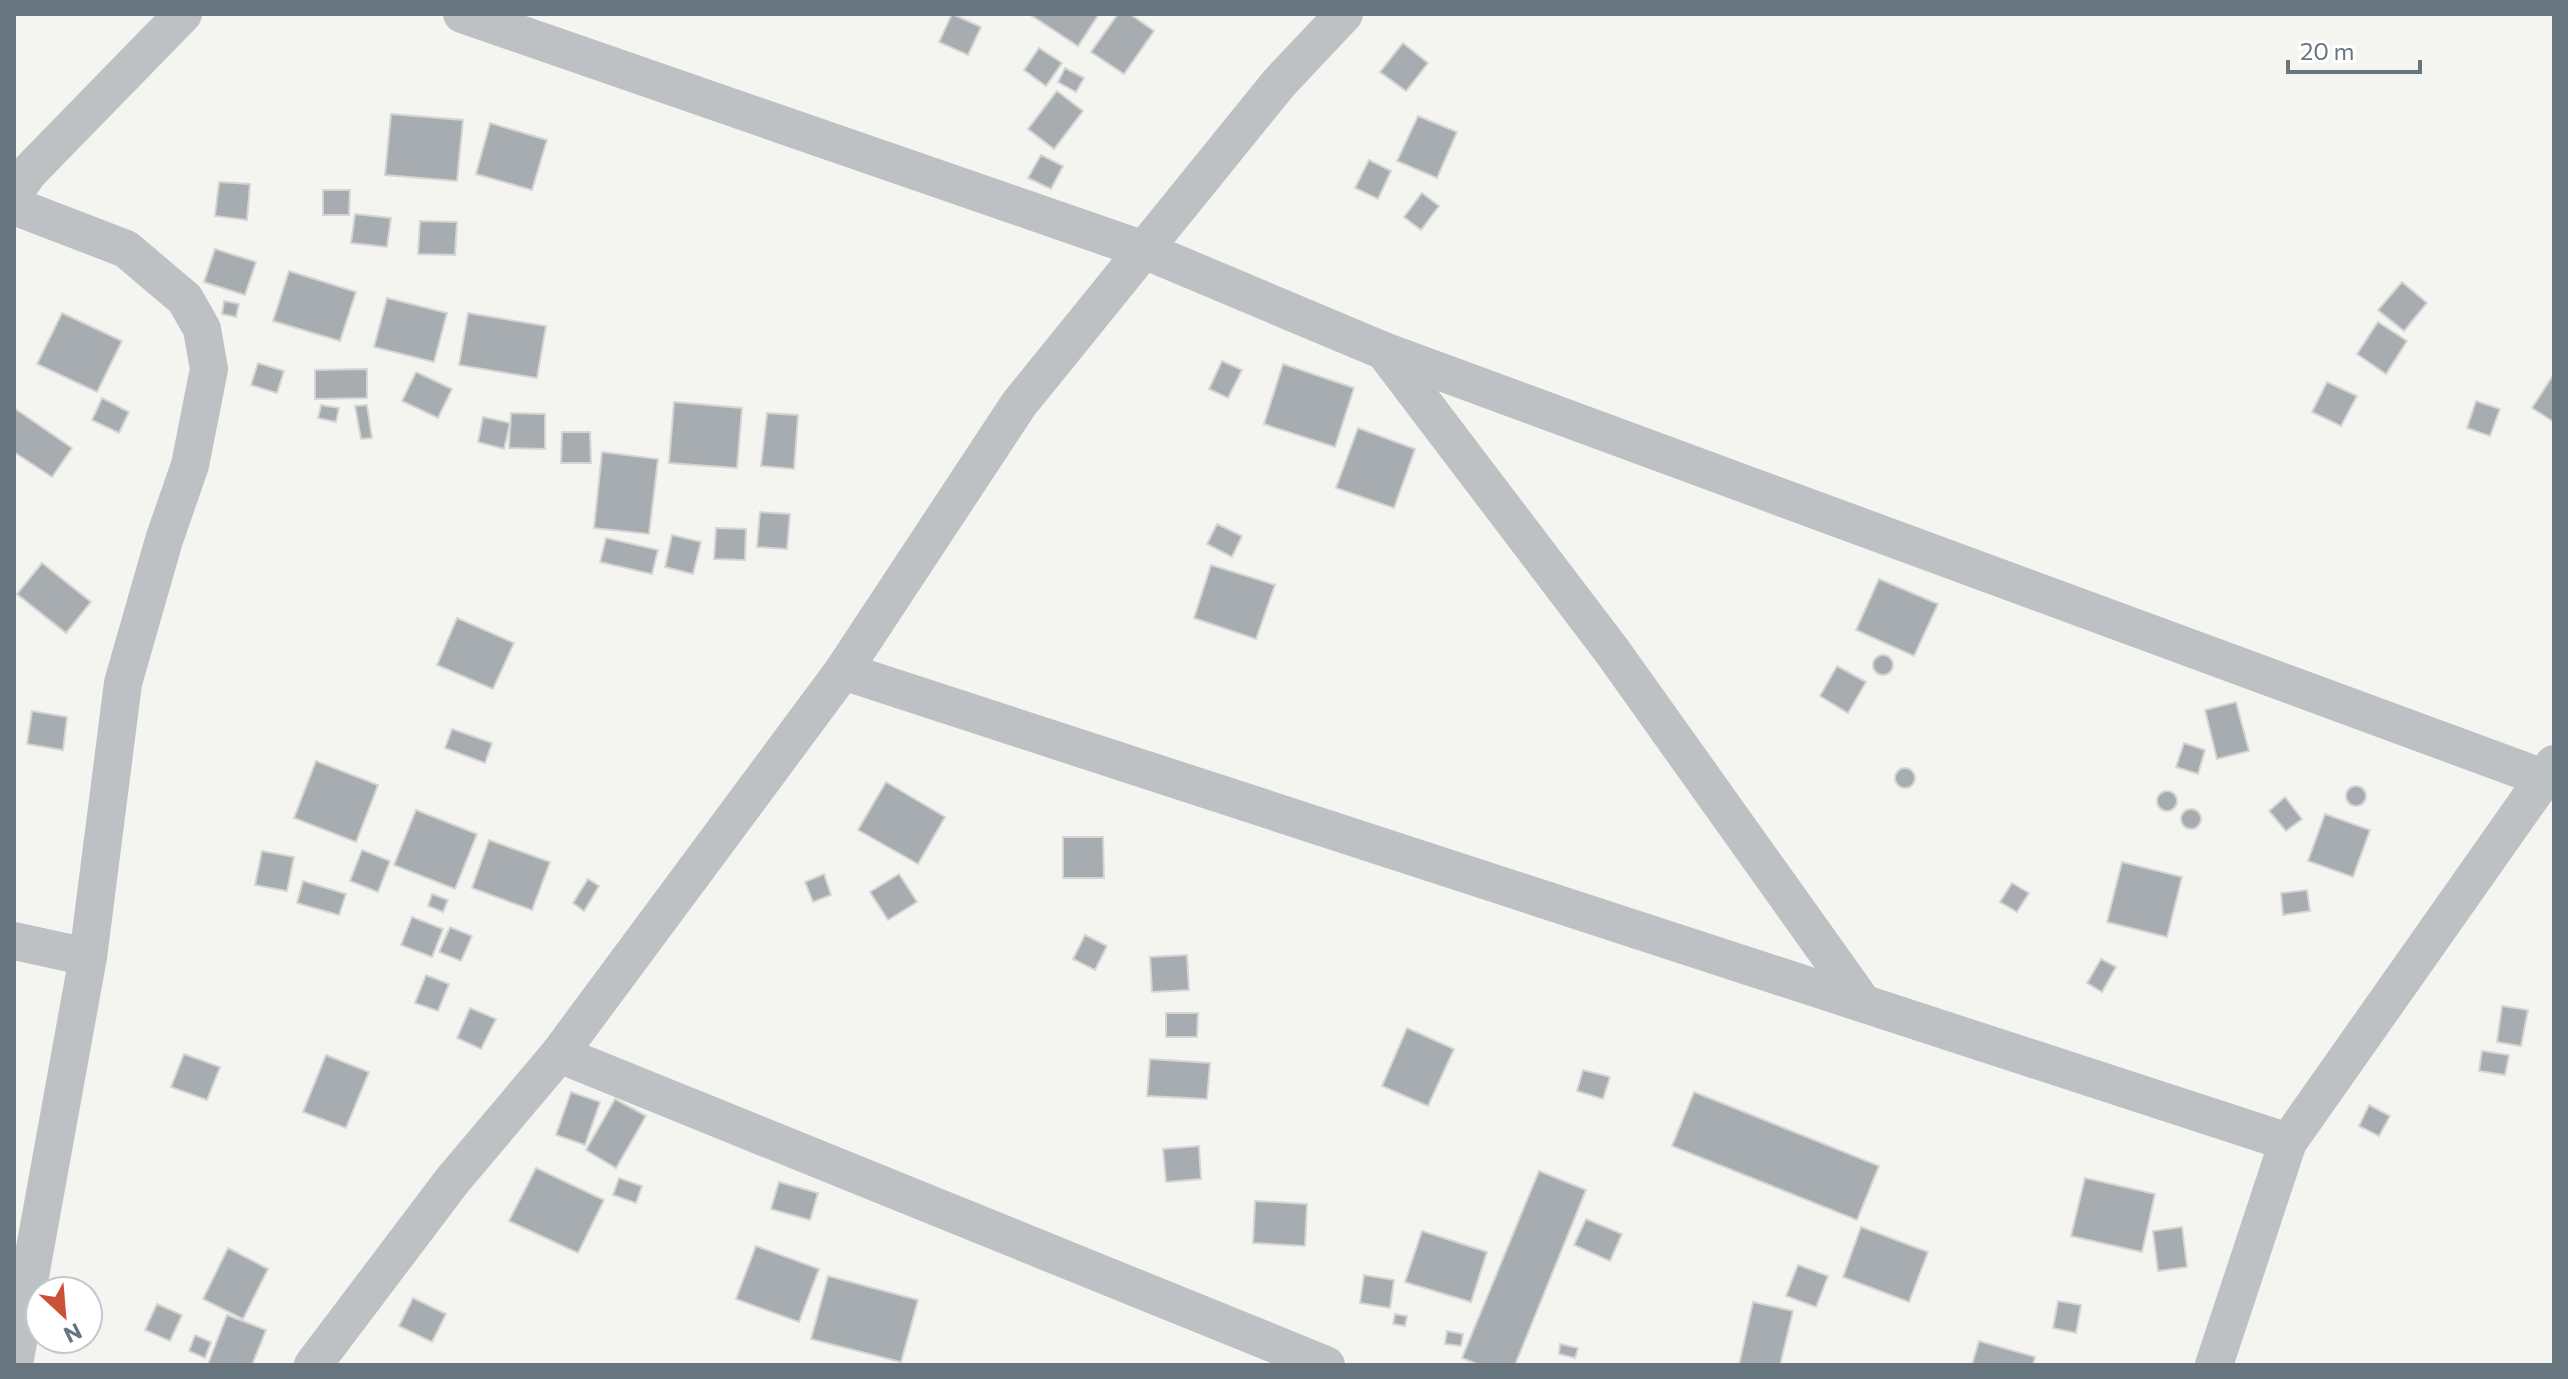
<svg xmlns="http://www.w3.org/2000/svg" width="2568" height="1379" viewBox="0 0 2568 1379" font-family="Commissioner,sans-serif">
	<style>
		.building { fill: #a6acb0; stroke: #d5d5d3; stroke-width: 2 }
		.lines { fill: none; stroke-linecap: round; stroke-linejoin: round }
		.street { stroke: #bec1c4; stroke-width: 38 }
	</style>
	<rect width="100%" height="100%" fill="#f4f4f1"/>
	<!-- building -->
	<g class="building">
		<polygon points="952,14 981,27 968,55 939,42"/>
		<polygon points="1029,14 1099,14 1078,46"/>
		<polygon points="1118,14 1130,14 1154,31 1124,74 1091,52"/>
		<polygon points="1403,43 1428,63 1406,91 1380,72"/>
		<polygon points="1039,48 1062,63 1046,86 1024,70"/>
		<polygon points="1065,68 1084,78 1076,92 1058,82"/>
		<polygon points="1057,91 1083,111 1054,149 1028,129"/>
		<polygon points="391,114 463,120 457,181 385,175"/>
		<polygon points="1418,116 1457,132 1437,178 1397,161"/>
		<polygon points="490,123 547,140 532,190 476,174"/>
		<polygon points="1041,155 1063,166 1051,189 1028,178"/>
		<polygon points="1369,160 1391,171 1378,199 1355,188"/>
		<polygon points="219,182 250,184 247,220 215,216"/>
		<polygon points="323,190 350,190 349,215 323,215"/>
		<polygon points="1422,193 1439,206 1421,230 1404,217"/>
		<polygon points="355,214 391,218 387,247 351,243"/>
		<polygon points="420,221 457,222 455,255 418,254"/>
		<polygon points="215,249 256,262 245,295 204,282"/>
		<polygon points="289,271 356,292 340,341 273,321"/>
		<polygon points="2402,282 2427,303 2404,331 2378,310"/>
		<polygon points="387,298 447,313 434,362 374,347"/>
		<polygon points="224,301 239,304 236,317 222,314"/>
		<polygon points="62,313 122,341 97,392 37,364"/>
		<polygon points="468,313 546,326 537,378 459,365"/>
		<polygon points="2378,322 2407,341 2386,374 2357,354"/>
		<polygon points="1222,361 1242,370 1228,398 1209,389"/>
		<polygon points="258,363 284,371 277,393 251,385"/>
		<polygon points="1283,364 1354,388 1335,447 1264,424"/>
		<polygon points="367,369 367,398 315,399 315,370"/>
		<polygon points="416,372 452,389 438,418 402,401"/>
		<polygon points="2554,374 2554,422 2532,408"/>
		<polygon points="2327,382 2357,396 2341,426 2312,412"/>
		<polygon points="102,398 129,412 119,433 92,420"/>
		<polygon points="2476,401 2500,409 2490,436 2467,428"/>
		<polygon points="674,402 742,408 737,468 669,463"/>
		<polygon points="321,405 339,408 336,422 318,418"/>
		<polygon points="367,405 372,438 361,439 355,406"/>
		<polygon points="14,408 72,448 52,477 14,452"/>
		<polygon points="511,413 545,414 545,449 509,448"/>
		<polygon points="767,413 798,415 794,469 761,466"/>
		<polygon points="483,417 510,423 504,449 478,442"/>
		<polygon points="1358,428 1415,449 1394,508 1336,488"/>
		<polygon points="562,432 590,432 591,463 561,463"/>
		<polygon points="602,452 658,459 649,534 594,528"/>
		<polygon points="760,512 790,514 787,549 757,547"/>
		<polygon points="1217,524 1242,536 1232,557 1207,544"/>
		<polygon points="716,528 746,529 745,560 714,559"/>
		<polygon points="672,535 701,542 693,574 665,567"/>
		<polygon points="606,538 658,550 652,574 600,562"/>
		<polygon points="42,563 91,602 66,633 17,594"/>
		<polygon points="1211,565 1275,585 1256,639 1194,618"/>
		<polygon points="1879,579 1938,604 1914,656 1856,630"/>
		<polygon points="457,618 514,643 493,689 437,665"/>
		<circle cx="1883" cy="665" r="10"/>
		<polygon points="1837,666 1866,682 1848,713 1820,696"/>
		<polygon points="2236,702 2249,751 2217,759 2205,710"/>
		<polygon points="32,711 67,717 63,750 27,744"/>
		<polygon points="452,729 492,743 485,763 445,748"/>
		<polygon points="2184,743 2205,750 2198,774 2176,767"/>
		<polygon points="316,761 378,785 356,842 294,818"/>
		<circle cx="1905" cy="778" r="10"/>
		<polygon points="886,782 945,817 918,864 858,830"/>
		<circle cx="2356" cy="796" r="10"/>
		<circle cx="2167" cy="801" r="10"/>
		<polygon points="2285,797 2302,819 2286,831 2269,811"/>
		<circle cx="2191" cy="819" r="10"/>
		<polygon points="416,810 477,834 455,889 394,865"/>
		<polygon points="2325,814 2370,830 2353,877 2308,861"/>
		<polygon points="1063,837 1103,837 1104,878 1063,878"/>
		<polygon points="489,840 550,862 532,910 472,888"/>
		<polygon points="362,850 390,861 378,892 350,881"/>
		<polygon points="262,851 294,857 287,891 255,885"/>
		<polygon points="2122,862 2182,877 2167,937 2107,922"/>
		<polygon points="824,874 831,895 813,902 805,882"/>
		<polygon points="899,874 917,902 888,920 870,892"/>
		<polygon points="588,879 599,886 584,911 573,903"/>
		<polygon points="303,881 346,894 339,915 297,903"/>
		<polygon points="2012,883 2029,893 2017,912 2000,902"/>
		<polygon points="2307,890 2310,911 2283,915 2281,893"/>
		<polygon points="432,894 448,900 443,912 428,906"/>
		<polygon points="412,917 443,929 432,957 401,945"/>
		<polygon points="450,927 472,936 461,961 439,952"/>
		<polygon points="1085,935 1107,946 1095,970 1073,959"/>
		<polygon points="1187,955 1189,990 1152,992 1150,957"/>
		<polygon points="2101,959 2116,967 2102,992 2087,983"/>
		<polygon points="426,975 449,984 438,1011 415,1003"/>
		<polygon points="2502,1006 2528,1010 2521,1046 2497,1042"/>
		<polygon points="470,1008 496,1019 481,1049 457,1038"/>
		<polygon points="1166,1013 1198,1013 1197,1037 1166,1037"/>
		<polygon points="1407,1028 1454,1049 1428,1106 1382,1086"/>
		<polygon points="2482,1051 2509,1055 2505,1075 2479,1071"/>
		<polygon points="184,1054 220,1067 207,1100 171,1087"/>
		<polygon points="326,1055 369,1072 346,1128 303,1112"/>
		<polygon points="1150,1059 1210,1063 1207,1099 1147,1096"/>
		<polygon points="1583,1070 1610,1077 1603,1099 1577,1091"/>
		<polygon points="571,1092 600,1102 585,1145 556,1135"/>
		<polygon points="1694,1092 1879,1166 1857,1220 1672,1146"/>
		<polygon points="615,1099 646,1116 616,1168 586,1150"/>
		<polygon points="2369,1105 2390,1116 2379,1136 2359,1126"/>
		<polygon points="1199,1146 1201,1179 1166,1182 1163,1149"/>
		<polygon points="536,1168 604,1200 578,1253 509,1221"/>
		<polygon points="1539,1171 1586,1190 1515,1365 1480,1365 1462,1358"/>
		<polygon points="619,1178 642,1186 636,1203 613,1195"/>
		<polygon points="2085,1178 2155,1194 2142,1252 2071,1236"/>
		<polygon points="779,1182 818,1193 810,1220 771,1209"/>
		<polygon points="1255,1201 1307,1204 1305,1246 1253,1243"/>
		<polygon points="1586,1219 1622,1234 1610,1261 1574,1245"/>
		<polygon points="1861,1227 1928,1252 1909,1302 1843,1277"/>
		<polygon points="2182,1227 2187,1267 2158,1271 2153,1231"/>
		<polygon points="1422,1231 1487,1252 1471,1302 1405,1282"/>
		<polygon points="756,1246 819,1269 799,1322 736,1299"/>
		<polygon points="228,1248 268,1269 243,1319 203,1299"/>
		<polygon points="1798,1265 1828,1276 1816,1307 1786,1296"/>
		<polygon points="1364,1275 1394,1280 1390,1308 1360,1303"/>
		<polygon points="828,1276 918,1300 901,1362 811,1339"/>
		<polygon points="413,1298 446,1314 432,1342 399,1326"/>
		<polygon points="2058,1301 2081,1305 2076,1333 2053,1328"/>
		<polygon points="1753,1302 1793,1311 1780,1365 1739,1365"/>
		<polygon points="157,1304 182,1315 170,1341 145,1330"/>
		<polygon points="1395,1314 1407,1316 1405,1326 1393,1324"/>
		<polygon points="227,1315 266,1330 252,1365 208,1364"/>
		<polygon points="1447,1331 1463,1334 1461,1346 1445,1344"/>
		<polygon points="195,1335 211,1342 205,1358 189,1351"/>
		<polygon points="1979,1341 2035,1357 2033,1365 1972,1365"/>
		<polygon points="1560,1344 1578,1348 1575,1358 1559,1354"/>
	</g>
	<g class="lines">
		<!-- street -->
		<g class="street">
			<polyline points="462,14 1144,250 1384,351 1612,651 1863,1003"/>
			<polyline points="14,193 28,173 183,14"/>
			<polyline points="14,206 126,249 185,299 202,329 209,369 190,465 164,540 123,683 88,957 14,1364"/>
			<polyline points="1384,351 2554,782"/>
			<polyline points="843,671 2288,1142"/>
			<polyline points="14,941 88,957"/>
			<polyline points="559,1054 1326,1365"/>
			<polyline points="313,1365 452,1181 559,1054 843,671 1019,404 1279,83 1344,14"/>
			<polyline points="2214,1365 2288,1142 2554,764"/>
		</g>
	</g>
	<!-- border -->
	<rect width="2568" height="1379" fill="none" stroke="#67757e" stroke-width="32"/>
	<!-- north arrow -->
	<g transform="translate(64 1315) rotate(154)"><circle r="38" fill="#ffffff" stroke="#c2c8cb" stroke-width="2"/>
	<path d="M0-6L14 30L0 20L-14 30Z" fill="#cd5138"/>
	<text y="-12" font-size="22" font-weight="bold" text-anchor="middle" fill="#67757e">N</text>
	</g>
	<!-- scale -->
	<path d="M2288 60v12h132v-12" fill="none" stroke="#67757e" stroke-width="4"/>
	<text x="2300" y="60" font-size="24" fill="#67757e" stroke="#ffffff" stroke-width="6" paint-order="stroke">20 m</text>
</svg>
